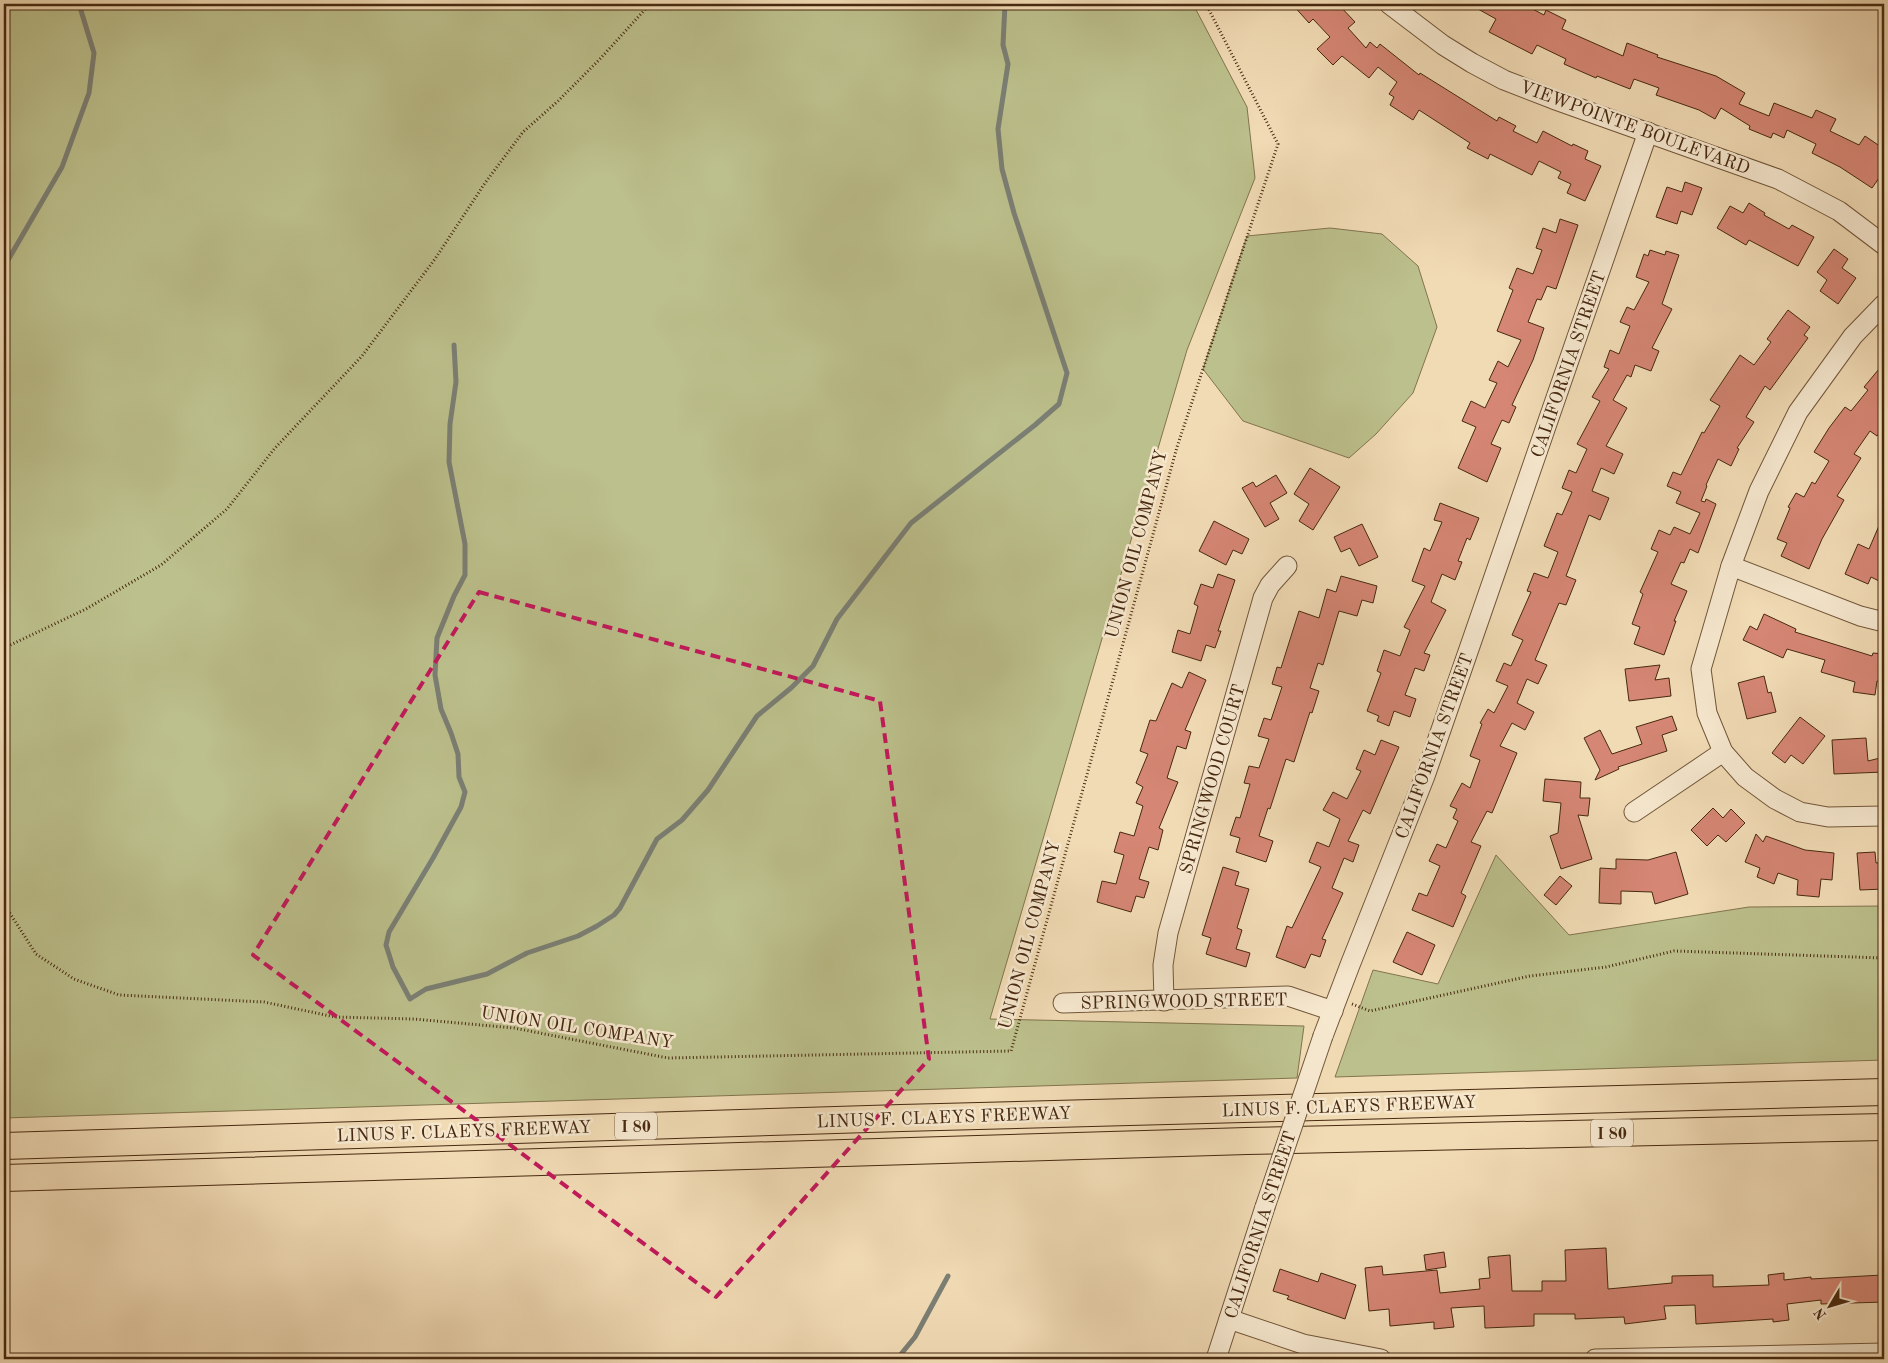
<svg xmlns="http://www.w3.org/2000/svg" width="1888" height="1363" viewBox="0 0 1888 1363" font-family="'Old Standard TT',serif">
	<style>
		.green { fill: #bcc08c; stroke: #82744e }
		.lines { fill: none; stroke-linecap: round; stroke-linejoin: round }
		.stream { stroke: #7b7f74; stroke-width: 5 }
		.building { fill: #d58674; stroke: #472910 }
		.minor-casing { stroke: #725639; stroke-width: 21 }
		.highway-casing { stroke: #472910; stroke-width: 28 }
		.path { stroke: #472910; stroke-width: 3; stroke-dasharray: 1 2.5; stroke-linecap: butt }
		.minor { stroke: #f6e8cf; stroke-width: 19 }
		.highway { stroke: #f1dbb5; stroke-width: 26 }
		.minor-bridge-casing { stroke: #725639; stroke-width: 21; stroke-linecap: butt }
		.minor-bridge { stroke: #f6e8cf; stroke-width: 19 }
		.marked { fill: none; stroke: #c2185b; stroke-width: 4; stroke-dasharray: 10 6; stroke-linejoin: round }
		.labels { text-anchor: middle; stroke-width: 5; stroke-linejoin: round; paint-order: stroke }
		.shield { fill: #f6e8cf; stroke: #7c6249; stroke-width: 1 }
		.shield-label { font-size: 16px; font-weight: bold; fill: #472910 }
		.street-label { font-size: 18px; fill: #472910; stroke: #f6e8cf }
	</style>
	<rect width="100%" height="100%" fill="#f1dbb5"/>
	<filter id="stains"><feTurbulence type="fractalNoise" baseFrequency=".004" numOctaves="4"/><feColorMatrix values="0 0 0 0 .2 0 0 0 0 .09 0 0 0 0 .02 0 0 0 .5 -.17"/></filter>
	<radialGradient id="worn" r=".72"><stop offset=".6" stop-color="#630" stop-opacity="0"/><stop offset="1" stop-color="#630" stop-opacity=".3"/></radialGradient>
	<!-- green -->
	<g class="green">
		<polygon points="4,4 1193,4 1247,107 1255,178 1187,350 990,1019 1304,1026 1297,1078 4,1118"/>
		<polygon points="1330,228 1382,234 1418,266 1437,327 1413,393 1376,434 1349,458 1243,421 1203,369 1247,236"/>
		<polygon points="1496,855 1569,935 1749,907 1884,906 1884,1060 1335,1077 1373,970 1438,984"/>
	</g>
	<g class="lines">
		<!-- stream -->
		<g class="stream">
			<polyline points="4,267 62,167 89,93 94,53 79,4"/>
			<polyline points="454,345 456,382 450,424 449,462 465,544 465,575 454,596 437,638 435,675 441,709 451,733 458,754 459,777 465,792 461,807 433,858 389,932 386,945 393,967 410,999 426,989 487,974 527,953 578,936 597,926 614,915 620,908 657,839 682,820 708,790 757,716 791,688 813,666 837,619 911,523 1035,425 1059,404 1067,373 1014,213 1002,169 998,129 1008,64 1003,45 1005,4"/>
			<polyline points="897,1359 915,1337 948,1276"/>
		</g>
	</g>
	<!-- building -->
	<g class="building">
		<polygon points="1292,4 1338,4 1355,22 1348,28 1366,48 1370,42 1377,48 1380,44 1419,75 1420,73 1497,121 1499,117 1516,126 1513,131 1537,143 1543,131 1572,146 1573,144 1588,151 1585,159 1601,166 1585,201 1567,193 1571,184 1558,178 1561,172 1539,161 1532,175 1490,154 1488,159 1467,148 1470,143 1419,110 1413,120 1390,105 1394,97 1389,94 1397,82 1378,67 1369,78 1342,56 1333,65 1317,49 1330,37 1313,19 1309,23"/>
		<polygon points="1469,4 1523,4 1544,15 1546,10 1566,20 1562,29 1623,56 1627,43 1658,55 1657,57 1716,76 1745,93 1739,104 1769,116 1774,103 1812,118 1816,110 1836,119 1830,131 1859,145 1865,136 1884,149 1884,171 1872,188 1840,167 1812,153 1816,144 1787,130 1784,138 1773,133 1771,138 1749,129 1750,126 1721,108 1715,119 1699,110 1656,95 1659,88 1634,79 1630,89 1597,76 1596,78 1564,64 1566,59 1537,45 1532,54 1489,32 1496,19"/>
		<polygon points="1685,182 1702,188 1692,215 1681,211 1677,224 1656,217 1667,187 1682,192"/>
		<polygon points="1749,203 1765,213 1764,215 1789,229 1792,225 1814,237 1798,266 1749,240 1746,245 1717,228 1730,206 1743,213"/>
		<polygon points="1560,219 1578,225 1556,289 1547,286 1541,300 1537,299 1528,322 1544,328 1533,360 1512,405 1516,407 1509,423 1502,420 1491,444 1501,448 1487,482 1458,468 1476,427 1462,421 1471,401 1485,408 1497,383 1489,380 1498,361 1508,367 1521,340 1497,331 1513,290 1509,288 1517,268 1533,274 1542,250 1536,248 1543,228 1556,233"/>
		<polygon points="1834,249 1848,259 1842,268 1856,278 1838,304 1820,291 1827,280 1817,272"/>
		<polygon points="1650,250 1665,255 1666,251 1679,255 1662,304 1672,309 1652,348 1659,351 1651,371 1635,365 1631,377 1627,375 1613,400 1627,408 1606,446 1623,454 1614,474 1601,468 1592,491 1609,498 1600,520 1589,515 1566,576 1576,580 1566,605 1559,603 1535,660 1547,665 1538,684 1527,679 1517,703 1534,712 1525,730 1512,723 1500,746 1517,753 1492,813 1487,811 1471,842 1481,846 1461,893 1466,896 1453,927 1412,910 1419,893 1427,896 1440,866 1429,861 1437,844 1446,848 1458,821 1453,818 1457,809 1450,806 1462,783 1470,788 1480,760 1470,756 1482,724 1480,723 1488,709 1494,713 1508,686 1496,681 1504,663 1511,666 1523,640 1512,635 1531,592 1527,591 1534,573 1548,578 1558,552 1544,546 1557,513 1562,515 1572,492 1562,488 1569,470 1576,473 1587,449 1577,444 1600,401 1592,397 1609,369 1604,367 1610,350 1619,354 1630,326 1620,322 1627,307 1634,310 1649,282 1636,277 1644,254 1648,256"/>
		<polygon points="1788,310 1810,327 1804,335 1808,338 1770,390 1765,386 1746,417 1754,422 1737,448 1739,449 1731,466 1718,459 1706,485 1707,486 1701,501 1705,502 1706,499 1716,504 1698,553 1690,549 1684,563 1681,562 1671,584 1687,591 1674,621 1676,621 1664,655 1634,644 1640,627 1632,624 1643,594 1640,592 1658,552 1651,549 1659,530 1670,535 1674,527 1690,534 1700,513 1676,503 1681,492 1667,486 1673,472 1681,475 1702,432 1704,433 1720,406 1710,400 1740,355 1754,365 1771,342 1767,339"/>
		<polygon points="1884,363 1884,426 1877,436 1870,431 1854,454 1861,458 1837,496 1844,500 1822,539 1809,569 1781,556 1787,543 1777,539 1790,508 1788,507 1796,493 1804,497 1812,482 1815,484 1829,461 1814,452 1829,428 1845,407 1851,411 1868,390 1864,387"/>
		<polygon points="1310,468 1340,487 1313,530 1299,521 1309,504 1294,494"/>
		<polygon points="1276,475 1287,493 1270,503 1279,519 1265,527 1242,488 1253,482 1256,487"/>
		<polygon points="1440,503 1479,518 1470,540 1467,538 1458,561 1462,562 1455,580 1442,574 1431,602 1446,610 1424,653 1430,655 1424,671 1415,668 1405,695 1416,699 1410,717 1394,711 1389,726 1377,721 1379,716 1367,711 1381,673 1377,671 1384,650 1400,656 1410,630 1404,627 1425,586 1412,581 1424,548 1430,551 1442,522 1434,520"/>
		<polygon points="1884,514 1884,568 1879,581 1871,577 1868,584 1845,574 1858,544 1869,549"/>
		<polygon points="1214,521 1249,539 1242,554 1233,550 1226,565 1199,551"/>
		<polygon points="1362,524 1378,557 1359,566 1350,548 1341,552 1334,537"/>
		<polygon points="1218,574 1235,580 1218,631 1221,631 1215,648 1206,645 1201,661 1172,652 1178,630 1190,634 1198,606 1194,604 1201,584 1213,588"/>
		<polygon points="1341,576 1377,586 1373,603 1362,600 1357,616 1339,611 1323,665 1318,663 1310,688 1319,691 1312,713 1310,712 1294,762 1286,759 1270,809 1268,808 1259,836 1273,841 1266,862 1236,852 1240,838 1230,835 1236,817 1240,818 1250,784 1244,783 1249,766 1259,768 1269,739 1258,736 1264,718 1271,720 1282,687 1272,684 1277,667 1281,668 1299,611 1319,618 1327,589 1336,592"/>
		<polygon points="1764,614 1796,629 1795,632 1872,656 1873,653 1884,654 1884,682 1877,681 1875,695 1853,692 1855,682 1821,672 1825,660 1787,649 1783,658 1743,640 1750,626 1757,630"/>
		<polygon points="1660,665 1655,680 1669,678 1671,696 1629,701 1625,669"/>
		<polygon points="1189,672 1206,680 1185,730 1191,732 1186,749 1177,746 1167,778 1178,782 1159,828 1163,830 1158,850 1149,847 1139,879 1149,882 1144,898 1136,896 1131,912 1097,902 1102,881 1116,884 1124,855 1114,852 1120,832 1134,836 1143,806 1136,803 1143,787 1136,783 1148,754 1140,751 1150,720 1156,721 1172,683 1182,688"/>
		<polygon points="1764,676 1768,693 1771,692 1776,712 1747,719 1738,683"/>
		<polygon points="1672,716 1677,730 1662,735 1667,751 1618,767 1619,769 1595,780 1600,770 1584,738 1600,730 1612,754 1642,744 1636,727"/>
		<polygon points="1800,717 1825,736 1803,764 1791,755 1785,763 1772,753"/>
		<polygon points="1866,738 1868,761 1884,757 1884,772 1834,774 1832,740"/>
		<polygon points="1381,740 1399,747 1370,814 1363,810 1348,841 1359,845 1353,862 1344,858 1332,888 1343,893 1322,939 1326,940 1320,957 1311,954 1305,968 1276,957 1287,926 1292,928 1321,867 1309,862 1317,842 1329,847 1340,819 1323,810 1333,792 1347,799 1361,771 1356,769 1364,750 1375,755"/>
		<polygon points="1545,779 1581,782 1580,798 1590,798 1588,816 1578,815 1592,859 1561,869 1550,836 1558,833 1561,803 1543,801"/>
		<polygon points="1713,808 1723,818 1731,809 1745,823 1726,842 1718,835 1707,846 1691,830"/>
		<polygon points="1756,834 1763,842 1766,836 1805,850 1834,853 1832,880 1821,879 1819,897 1797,895 1798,880 1778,873 1774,884 1757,877 1760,868 1745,862"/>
		<polygon points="1676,852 1688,894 1655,904 1652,892 1621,891 1621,904 1599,903 1600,868 1616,869 1616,859 1648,860"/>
		<polygon points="1875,852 1876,863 1884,862 1884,889 1860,890 1857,853"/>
		<polygon points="1223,867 1239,872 1235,885 1249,889 1237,928 1242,930 1236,949 1250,953 1246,967 1206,954 1211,938 1202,935"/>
		<polygon points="1560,876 1572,886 1556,905 1544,895"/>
		<polygon points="1407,932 1435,945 1422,975 1393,962"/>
		<polygon points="1606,1248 1608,1289 1672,1283 1672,1276 1713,1275 1713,1287 1769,1285 1768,1275 1784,1273 1784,1280 1811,1277 1811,1279 1882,1275 1884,1302 1821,1304 1821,1300 1787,1304 1789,1320 1773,1322 1773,1319 1696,1324 1695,1305 1664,1306 1666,1319 1625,1324 1624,1317 1575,1319 1575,1314 1534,1314 1534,1326 1485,1328 1484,1306 1451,1308 1454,1327 1434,1329 1434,1322 1390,1326 1389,1309 1369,1311 1365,1268 1382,1266 1383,1275 1437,1270 1440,1293 1480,1289 1479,1279 1490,1278 1488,1257 1510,1255 1512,1291 1542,1291 1542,1281 1566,1281 1565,1250"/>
		<polygon points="1444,1252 1446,1267 1426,1270 1424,1255"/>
		<polygon points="1280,1269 1318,1282 1321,1273 1356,1285 1345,1319 1287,1299 1289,1296 1273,1291"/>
	</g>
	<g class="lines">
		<defs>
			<g id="minor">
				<polyline points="1389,4 1443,45 1472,63 1504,80 1553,99 1778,179 1839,211 1884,245"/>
				<polyline points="1884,304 1853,336 1798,412 1759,491 1731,566 1701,669 1707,713 1723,752 1745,777 1775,799 1800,812 1828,817 1884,816"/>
				<polyline points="1731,566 1860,616 1884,622"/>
				<polyline points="1634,812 1723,752"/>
				<polyline points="1164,1001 1163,965 1168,933 1263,598 1270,585 1287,566"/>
				<polyline points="1063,1003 1288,996 1333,1011"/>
				<polyline points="1323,1036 1350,965 1425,776 1648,132"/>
				<polyline points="1229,1319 1303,1344 1381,1359"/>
				<polyline points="1216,1359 1265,1207"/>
				<polyline points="1595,1359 1884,1353"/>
			</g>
			<g id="highway">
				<polyline points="4,1146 901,1118 1884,1092"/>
				<polyline points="4,1178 1247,1141 1884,1127"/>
			</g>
		</defs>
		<!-- minor casing -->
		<use href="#minor" class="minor-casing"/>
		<!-- highway casing -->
		<use href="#highway" class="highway-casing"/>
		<!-- path -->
		<g class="path">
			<polyline points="4,648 86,609 161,565 227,509 275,448 362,356 435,259 485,183 523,132 558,101 599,60 650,4"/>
			<polyline points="4,904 36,954 74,979 119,995 264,1002 335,1017 414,1019 514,1028 668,1058 1011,1051 1177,447 1278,144 1206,4"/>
			<polyline points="1352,1004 1370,1011 1530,976 1606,967 1674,951 1884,958"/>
		</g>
		<!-- minor -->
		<use href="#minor" class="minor"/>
		<!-- highway -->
		<use href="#highway" class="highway"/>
		<defs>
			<polyline id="minor-bridge" points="1265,1207 1323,1036"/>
		</defs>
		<!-- minor-bridge casing -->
		<use href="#minor-bridge" class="minor-bridge-casing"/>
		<!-- minor-bridge -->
		<use href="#minor-bridge" class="minor-bridge"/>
	</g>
	<!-- marked area -->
	<path class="marked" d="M479 592 880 701 929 1059 716 1297 253 955Z"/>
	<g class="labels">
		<!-- shield labels -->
		<g class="shield">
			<rect x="615" y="1112.5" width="42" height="27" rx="4"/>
			<rect x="1591" y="1119.5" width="42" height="27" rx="4"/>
		</g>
		<g class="shield-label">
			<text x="636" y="1132">I 80</text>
			<text x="1612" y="1139">I 80</text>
		</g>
		<!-- street labels -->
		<g class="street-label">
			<text transform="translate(1635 127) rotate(20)" y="6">VIEWPOINTE BOULEVARD</text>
			<text transform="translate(1568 364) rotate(-71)" y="6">CALIFORNIA STREET</text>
			<text transform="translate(1136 544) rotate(-75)" y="6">UNION OIL COMPANY</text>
			<text transform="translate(1434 746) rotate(-70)" y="6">CALIFORNIA STREET</text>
			<text transform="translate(1212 779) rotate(-74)" y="6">SPRINGWOOD COURT</text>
			<text transform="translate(1029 935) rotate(-75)" y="6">UNION OIL COMPANY</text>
			<text transform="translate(1184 1001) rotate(-1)" y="6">SPRINGWOOD STREET</text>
			<text transform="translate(577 1027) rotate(9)" y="6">UNION OIL COMPANY</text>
			<text transform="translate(1349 1106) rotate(-2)" y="6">LINUS F. CLAEYS FREEWAY</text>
			<text transform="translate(944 1117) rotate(-2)" y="6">LINUS F. CLAEYS FREEWAY</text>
			<text transform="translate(464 1131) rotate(-2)" y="6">LINUS F. CLAEYS FREEWAY</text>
			<text transform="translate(1260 1225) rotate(-72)" y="6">CALIFORNIA STREET</text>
		</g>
	</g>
	<!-- margin -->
	<rect width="1888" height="1363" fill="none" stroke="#f1dbb5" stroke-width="20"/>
	<rect x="5" y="5" width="1878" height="1353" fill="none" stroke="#472910" stroke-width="2.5"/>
	<rect x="10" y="10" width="1868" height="1343" fill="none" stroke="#472910"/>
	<!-- north arrow -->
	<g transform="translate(1830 1306) rotate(232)" stroke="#f6e8cf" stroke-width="4" paint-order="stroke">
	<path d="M0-4L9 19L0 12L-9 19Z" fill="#472910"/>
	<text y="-8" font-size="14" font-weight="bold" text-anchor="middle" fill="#472910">N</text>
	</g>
	<rect width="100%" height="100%" filter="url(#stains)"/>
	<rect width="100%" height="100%" fill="url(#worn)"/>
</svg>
